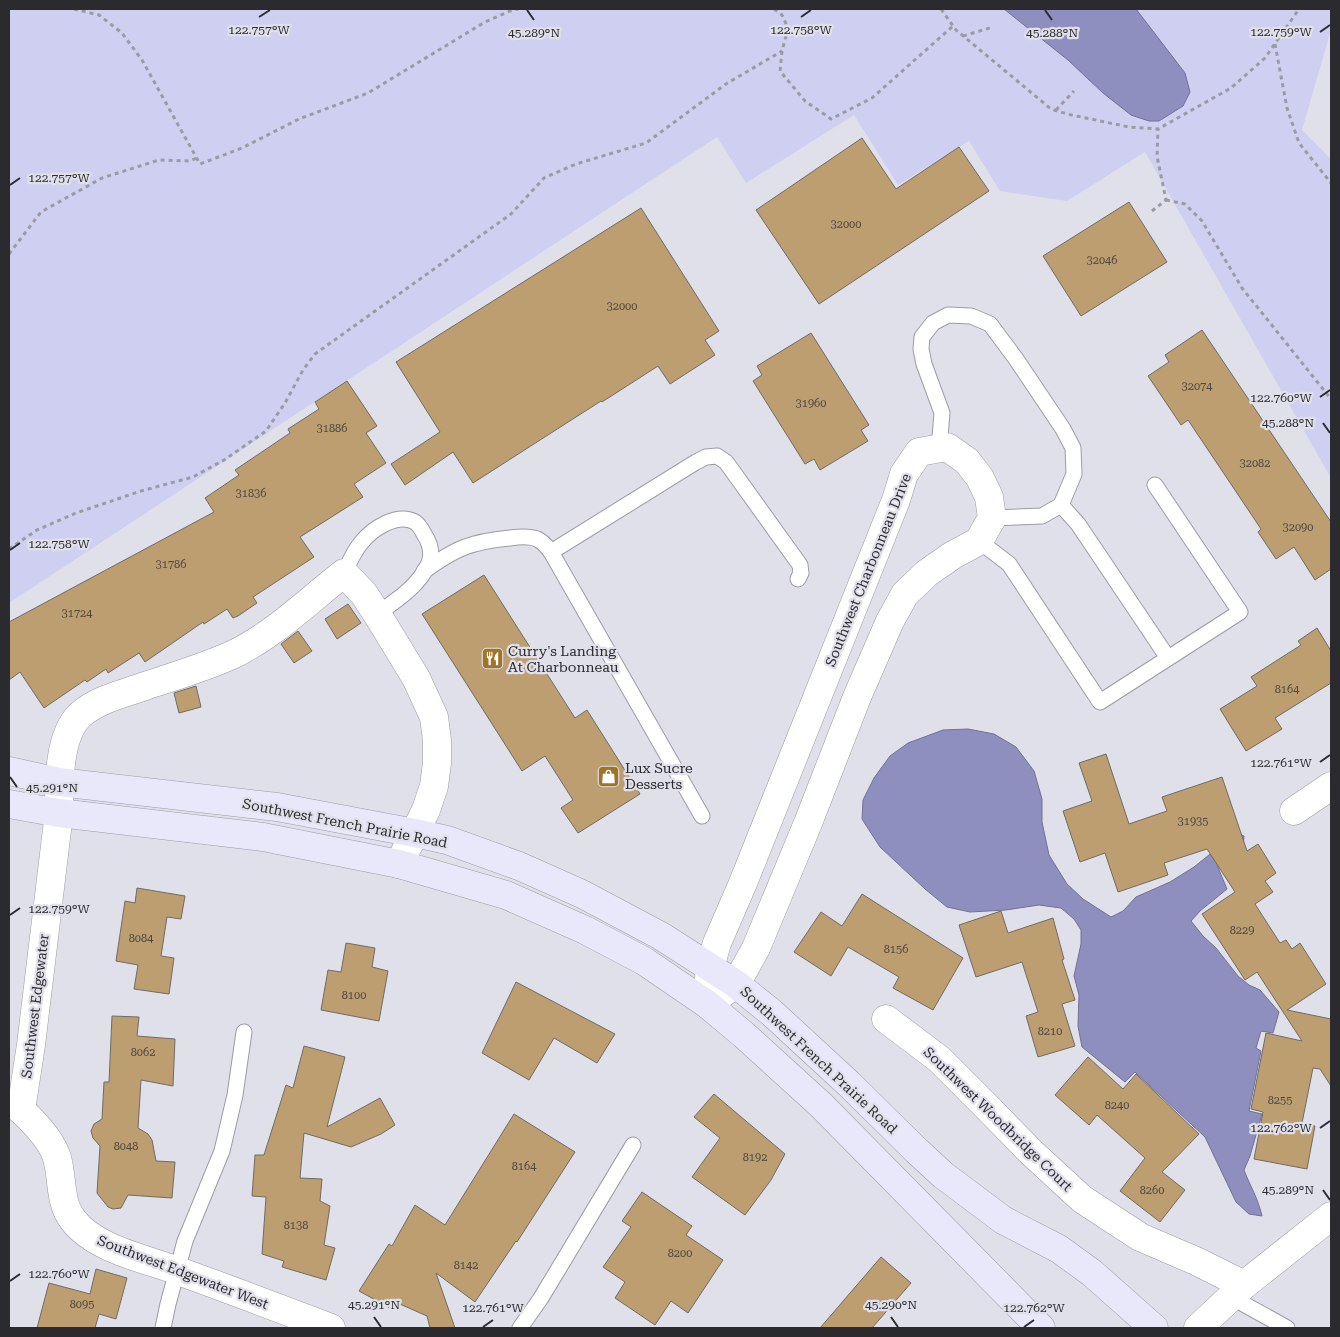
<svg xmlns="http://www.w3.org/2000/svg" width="1340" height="1337" viewBox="0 0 1340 1337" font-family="'Roboto Serif',serif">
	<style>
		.green { fill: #cfcff1 }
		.water { fill: #8f8fbf; stroke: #717194 }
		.building { fill: #bc9e71; stroke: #716b63 }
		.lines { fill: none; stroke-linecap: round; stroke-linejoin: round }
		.lane-casing { stroke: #9c9ca6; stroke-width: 17 }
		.street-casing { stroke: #9c9ca6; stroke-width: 29 }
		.secondary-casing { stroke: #9c9ca6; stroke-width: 29 }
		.path { stroke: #9b9ba4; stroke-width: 3; stroke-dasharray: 4 4; stroke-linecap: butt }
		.lane { stroke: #fff; stroke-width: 15 }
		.street { stroke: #fff; stroke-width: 28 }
		.secondary { stroke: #e9e8fb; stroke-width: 28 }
		.ticks { fill: none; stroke: #2b2b2f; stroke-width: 2 }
		.labels { text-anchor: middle; stroke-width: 4.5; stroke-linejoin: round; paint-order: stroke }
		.number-label { font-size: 11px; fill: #4f4840 }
		.street-label { font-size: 14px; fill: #2b2b2f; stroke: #e0e0eb }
		.poi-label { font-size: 14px; fill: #2b2b2f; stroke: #e0e0eb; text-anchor: start }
		.ticks-label { font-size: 12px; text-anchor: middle; fill: #2b2b2f; stroke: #e0e0eb; stroke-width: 4.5; stroke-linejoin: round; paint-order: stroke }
	</style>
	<rect width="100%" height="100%" fill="#e0e0eb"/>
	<!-- green -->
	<polygon class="green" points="9,9 1331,9 1331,30 1302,130 1331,159 1331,478 1145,152 1067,201 1000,191 969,141 898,185 854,115 746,183 717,137 9,603"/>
	<!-- water -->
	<g class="water">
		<polygon points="1004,9 1136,9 1185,73 1190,92 1183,106 1159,121 1149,121 1131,115 1103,93 1068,60"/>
		<path d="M968 729 994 734 1016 747 1034 771 1042 799V822L1049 855 1067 884 1083 899 1111 917 1123 911 1136 897 1170 882 1194 867 1219 847 1234 832 1244 836 1243 849 1217 865 1227 889 1200 911 1191 921 1203 936 1216 948 1238 976 1249 985 1260 990 1279 1012 1273 1033 1261 1031 1256 1048 1261 1051 1249 1111 1262 1114 1250 1156 1244 1170C1250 1186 1258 1198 1262 1216L1249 1214 1236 1202 1205 1137 1135 1072 1125 1082 1082 1047 1078 1026 1079 995 1074 976 1081 944V930L1074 919 1061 908 1039 905 1006 910 970 912 947 907 925 889 880 847 862 819 863 800 874 778 890 756 908 743 943 730Z"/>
	</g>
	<!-- building -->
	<g class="building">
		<polygon points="862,138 896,189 959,147 989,191 819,304 756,210"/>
		<polygon points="1129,202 1167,262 1081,316 1043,256"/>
		<polygon points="641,208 719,331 705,340 715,355 670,384 658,366 602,402 601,401 473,483 453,452 405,485 391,464 440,432 396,362"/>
		<polygon points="1202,330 1331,522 1331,569 1315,580 1294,547 1276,559 1258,532 1261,529 1188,420 1181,425 1148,376 1169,362 1165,355"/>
		<polygon points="811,333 869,425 861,430 868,441 820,470 814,459 805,464 753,381 762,375 757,366"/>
		<polygon points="347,381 377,426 366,433 386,463 354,484 363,497 300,537 314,557 253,597 257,603 238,616 233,618 227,609 204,624 203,622 145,662 139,653 108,673 106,669 87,682 85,680 44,708 20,672 9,680 9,622 214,512 205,498 239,475 235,470 290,433 288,429 319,409 315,402"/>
		<polygon points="484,575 575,718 587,710 640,794 578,833 561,808 573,800 545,756 522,771 422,614"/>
		<polygon points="348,604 361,623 337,639 325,619"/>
		<polygon points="1317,628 1331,651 1331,683 1275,718 1282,729 1246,751 1220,709 1257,686 1251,677 1301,645 1298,641"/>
		<polygon points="298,631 312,651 294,663 281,644"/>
		<polygon points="196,686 201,707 179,713 174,693"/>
		<polygon points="1106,754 1129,824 1167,811 1162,797 1222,777 1247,851 1258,844 1276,873 1265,881 1273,892 1255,904 1280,943 1286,940 1292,949 1300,943 1326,984 1287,1010 1331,1019 1331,1086 1320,1069 1313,1068 1302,1123 1315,1126 1307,1169 1254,1159 1263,1112 1251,1109 1266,1033 1302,1041 1257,972 1245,980 1202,914 1235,892 1207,849 1164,863 1168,875 1118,892 1105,853 1080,862 1063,811 1092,801 1079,763"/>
		<polygon points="137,888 185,896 181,919 167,917 161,956 174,958 169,994 134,989 138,965 116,961 125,901 135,903"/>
		<polygon points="862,894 963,958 933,1010 893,988 899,977 848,947 831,976 794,952 821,912 842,926"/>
		<polygon points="1001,911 1008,933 1053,918 1064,959 1062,960 1075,1000 1062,1004 1075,1046 1038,1057 1026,1016 1038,1012 1022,962 976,977 959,925"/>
		<polygon points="346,943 375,948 372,967 388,971 379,1021 321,1010 328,970 341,972"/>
		<polygon points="516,982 615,1034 597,1063 554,1038 529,1080 482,1053"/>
		<polygon points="112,1016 139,1017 137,1036 175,1039 173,1086 141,1080 138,1128 148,1134 152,1140 156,1161 175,1162 172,1198 128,1195 121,1208 113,1209 108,1207 97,1193 100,1146 93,1138 91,1131 94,1124 102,1119 104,1082 109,1082"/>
		<polygon points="304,1046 345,1057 327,1127 380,1098 395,1125 381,1134 351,1147 304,1133 300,1178 322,1179 320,1201 330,1206 324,1245 335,1248 326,1280 282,1267 284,1261 262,1254 266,1197 252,1196 255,1155 264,1155 286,1085 293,1088"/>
		<polygon points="1088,1057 1123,1089 1136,1074 1199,1134 1162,1172 1185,1190 1160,1222 1120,1191 1145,1158 1097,1115 1089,1125 1055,1095"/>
		<polygon points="714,1094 785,1154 771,1180 745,1215 692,1177 720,1138 694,1117"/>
		<polygon points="514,1114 575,1152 517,1242 516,1241 475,1302 436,1273 455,1328 430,1328 427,1316 393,1301 390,1308 359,1291 389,1244 392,1246 415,1205 445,1225"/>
		<polygon points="642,1192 692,1226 686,1235 723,1260 688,1313 671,1301 655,1325 615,1298 625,1282 603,1267 631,1227 622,1221"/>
		<polygon points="881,1257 911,1283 872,1328 820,1328"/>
		<polygon points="96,1269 127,1278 116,1319 99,1314 95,1328 37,1328 49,1283 90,1294"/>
	</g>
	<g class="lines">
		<defs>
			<g id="lane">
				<polyline points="939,449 942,413 924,364 921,349 922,337 933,323 948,315 971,316 990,324 1016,359 1063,429 1073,448 1074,474 1061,505 1078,524 1168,658"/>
				<polyline points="992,518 1042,516 1061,505"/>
				<polyline points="979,541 1009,564 1100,702 1240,612 1155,485"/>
				<polyline points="551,552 696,462 706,457 717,456 726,462 800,565 801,573 798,579"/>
				<path d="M424 571C456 548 470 542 510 538 517 537 530 536 537 539 542 541 548 548 551 552L702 816"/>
				<path d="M344 573C349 563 354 551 361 543 372 529 397 512 415 522 418 524 422 530 424 534 430 543 433 552 429 563 419 586 397 600 377 614"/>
				<polyline points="1231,1297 1287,1328"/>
				<polyline points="163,1328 168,1304 185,1241 222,1151 235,1095 244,1032"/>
				<polyline points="520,1328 541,1298 633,1145"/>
			</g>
			<g id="street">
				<polygon points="947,447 967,461 980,478 989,497 992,518 979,541 953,555 927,573 905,594 890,621 857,697 808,823 756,948 736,984 707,1004 710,967 717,943 743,883 896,500 904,474 919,452"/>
				<polyline points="1294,811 1331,786"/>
				<polyline points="886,1019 939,1059 986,1106 1032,1153 1082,1199 1140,1237 1196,1261 1244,1285"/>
				<path d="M21 1110 31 1045 59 813C59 785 58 736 80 715 98 699 123 694 145 686 175 676 206 667 234 654 275 634 308 601 344 573L364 594 377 614 416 678 434 717 437 740V763L434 786 426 810 399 864"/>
				<path d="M21 1110C34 1122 52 1141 57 1158 63 1179 59 1202 73 1220 96 1250 147 1259 181 1272 231 1290 281 1309 331 1328"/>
				<polyline points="1198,1328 1244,1285 1331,1216"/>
			</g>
			<g id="secondary">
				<polyline points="9,771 59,782 277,807 415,833 447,840 519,866 582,894 661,936 736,984 772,1013 849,1084 917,1151 943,1175 1003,1220 1059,1249 1092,1273 1154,1328"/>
				<polyline points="9,804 59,813 263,837 399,864 506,895 585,930 644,961 707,1004 744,1035 821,1105 1041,1328"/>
			</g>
		</defs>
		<!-- lane casing -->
		<use href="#lane" class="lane-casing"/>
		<!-- street casing -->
		<use href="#street" class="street-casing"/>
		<!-- secondary casing -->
		<use href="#secondary" class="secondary-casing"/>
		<!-- path -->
		<g class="path">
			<polyline points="74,9 99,15 122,33 142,60 200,164 242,148 299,119 368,93 485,22 510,11 518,9"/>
			<polyline points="774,9 782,15 788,28 782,51 780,71 805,101 831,119 872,98 953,26"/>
			<polyline points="941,9 956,30 1051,109 1067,114 1129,127 1158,129 1231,88 1265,58 1299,9"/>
			<polyline points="963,36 993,27"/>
			<polyline points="1275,44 1287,108 1299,143 1331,183"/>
			<polyline points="1056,110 1074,91"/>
			<polyline points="1166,200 1185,204 1202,221 1242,288 1331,399"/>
			<polyline points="1152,211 1166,200 1157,156 1158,129"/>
			<polyline points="9,254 41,212 102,178 159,160 190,161 197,158"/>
			<polyline points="9,549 37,530 76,513 141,491 193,477 224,460 266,431 285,403 303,370 315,354 511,214 544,178 576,164 646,143 726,84 782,51"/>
		</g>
		<!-- lane -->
		<use href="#lane" class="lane"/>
		<!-- street -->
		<use href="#street" class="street"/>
		<!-- secondary -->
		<use href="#secondary" class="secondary"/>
	</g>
	<!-- ticks -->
	<path class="ticks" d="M527 10 534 20M1045 10 1052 20M259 17 270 10M801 17 811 10M1320 32 1330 25M10 185 20 178M1320 397 1330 390M1323 423 1330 433M10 550 20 543M1320 762 1330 755M10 777 17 787M10 915 20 908M1320 1128 1330 1121M1323 1190 1330 1200M10 1281 20 1274M374 1317 381 1327M891 1317 898 1327M483 1327 493 1320M1024 1327 1034 1320"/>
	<!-- icons -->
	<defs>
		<symbol id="restaurant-square" viewBox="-11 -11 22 22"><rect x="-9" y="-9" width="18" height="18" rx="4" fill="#a07325" stroke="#e0e0eb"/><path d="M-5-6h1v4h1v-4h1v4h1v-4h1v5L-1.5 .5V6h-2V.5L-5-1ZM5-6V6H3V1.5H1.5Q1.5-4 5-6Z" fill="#fff"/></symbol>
		<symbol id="shop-square" viewBox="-11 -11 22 22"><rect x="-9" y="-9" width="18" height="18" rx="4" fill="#a07325" stroke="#e0e0eb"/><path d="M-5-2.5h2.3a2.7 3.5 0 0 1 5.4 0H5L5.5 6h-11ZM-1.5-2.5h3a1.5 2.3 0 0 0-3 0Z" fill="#fff"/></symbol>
	</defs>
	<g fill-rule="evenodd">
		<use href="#restaurant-square" x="480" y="646" width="25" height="25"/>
		<use href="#shop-square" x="596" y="764" width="25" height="25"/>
	</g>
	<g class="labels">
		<!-- number labels -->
		<g class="number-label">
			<text x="846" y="228">32000</text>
			<text x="1102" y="264">32046</text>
			<text x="622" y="310">32000</text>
			<text x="1197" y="390">32074</text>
			<text x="811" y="407">31960</text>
			<text x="332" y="432">31886</text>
			<text x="1255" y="467">32082</text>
			<text x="251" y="497">31836</text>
			<text x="1298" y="531">32090</text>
			<text x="171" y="568">31786</text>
			<text x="77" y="617">31724</text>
			<text x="1287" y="693">8164</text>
			<text x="1193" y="825">31935</text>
			<text x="1242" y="934">8229</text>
			<text x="141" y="942">8084</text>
			<text x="896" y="953">8156</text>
			<text x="354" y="999">8100</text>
			<text x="1050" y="1035">8210</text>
			<text x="143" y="1056">8062</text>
			<text x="1280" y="1104">8255</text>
			<text x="1117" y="1109">8240</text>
			<text x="126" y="1150">8048</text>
			<text x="755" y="1161">8192</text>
			<text x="524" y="1170">8164</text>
			<text x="1152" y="1194">8260</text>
			<text x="296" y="1229">8138</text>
			<text x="680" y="1257">8200</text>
			<text x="466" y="1269">8142</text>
			<text x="82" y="1308">8095</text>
		</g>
		<!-- street labels -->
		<g class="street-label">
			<text transform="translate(868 570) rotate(-68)" y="5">Southwest Charbonneau Drive</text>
			<text transform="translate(345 823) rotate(11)" y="5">Southwest French Prairie Road</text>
			<text transform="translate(35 1006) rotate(-83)" y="5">Southwest Edgewater</text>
			<text transform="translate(819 1060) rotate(43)" y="5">Southwest French Prairie Road</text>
			<text transform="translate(998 1119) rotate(44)" y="5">Southwest Woodbridge Court</text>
			<text transform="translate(183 1272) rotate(21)" y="5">Southwest Edgewater West</text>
		</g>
		<!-- poi labels -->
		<g class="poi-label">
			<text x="508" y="656">Curry's Landing<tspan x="508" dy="16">At Charbonneau</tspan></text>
			<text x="625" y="773">Lux Sucre<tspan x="625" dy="16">Desserts</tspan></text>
		</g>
	</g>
	<g class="ticks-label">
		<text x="259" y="34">122.757°W</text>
		<text x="801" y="34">122.758°W</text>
		<text x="1281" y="36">122.759°W</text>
		<text x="534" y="37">45.289°N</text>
		<text x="1052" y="37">45.288°N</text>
		<text x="59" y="182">122.757°W</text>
		<text x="1281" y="402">122.760°W</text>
		<text x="1288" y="427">45.288°N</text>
		<text x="59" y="548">122.758°W</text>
		<text x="1281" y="767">122.761°W</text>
		<text x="52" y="792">45.291°N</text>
		<text x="59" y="913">122.759°W</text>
		<text x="1281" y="1132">122.762°W</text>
		<text x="1288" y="1194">45.289°N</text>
		<text x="59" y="1278">122.760°W</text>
		<text x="374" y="1309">45.291°N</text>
		<text x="891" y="1309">45.290°N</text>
		<text x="493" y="1312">122.761°W</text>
		<text x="1034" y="1312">122.762°W</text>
	</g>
	<!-- border -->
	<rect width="1340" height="1337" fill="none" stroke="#2b2b2f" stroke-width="20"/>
</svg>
